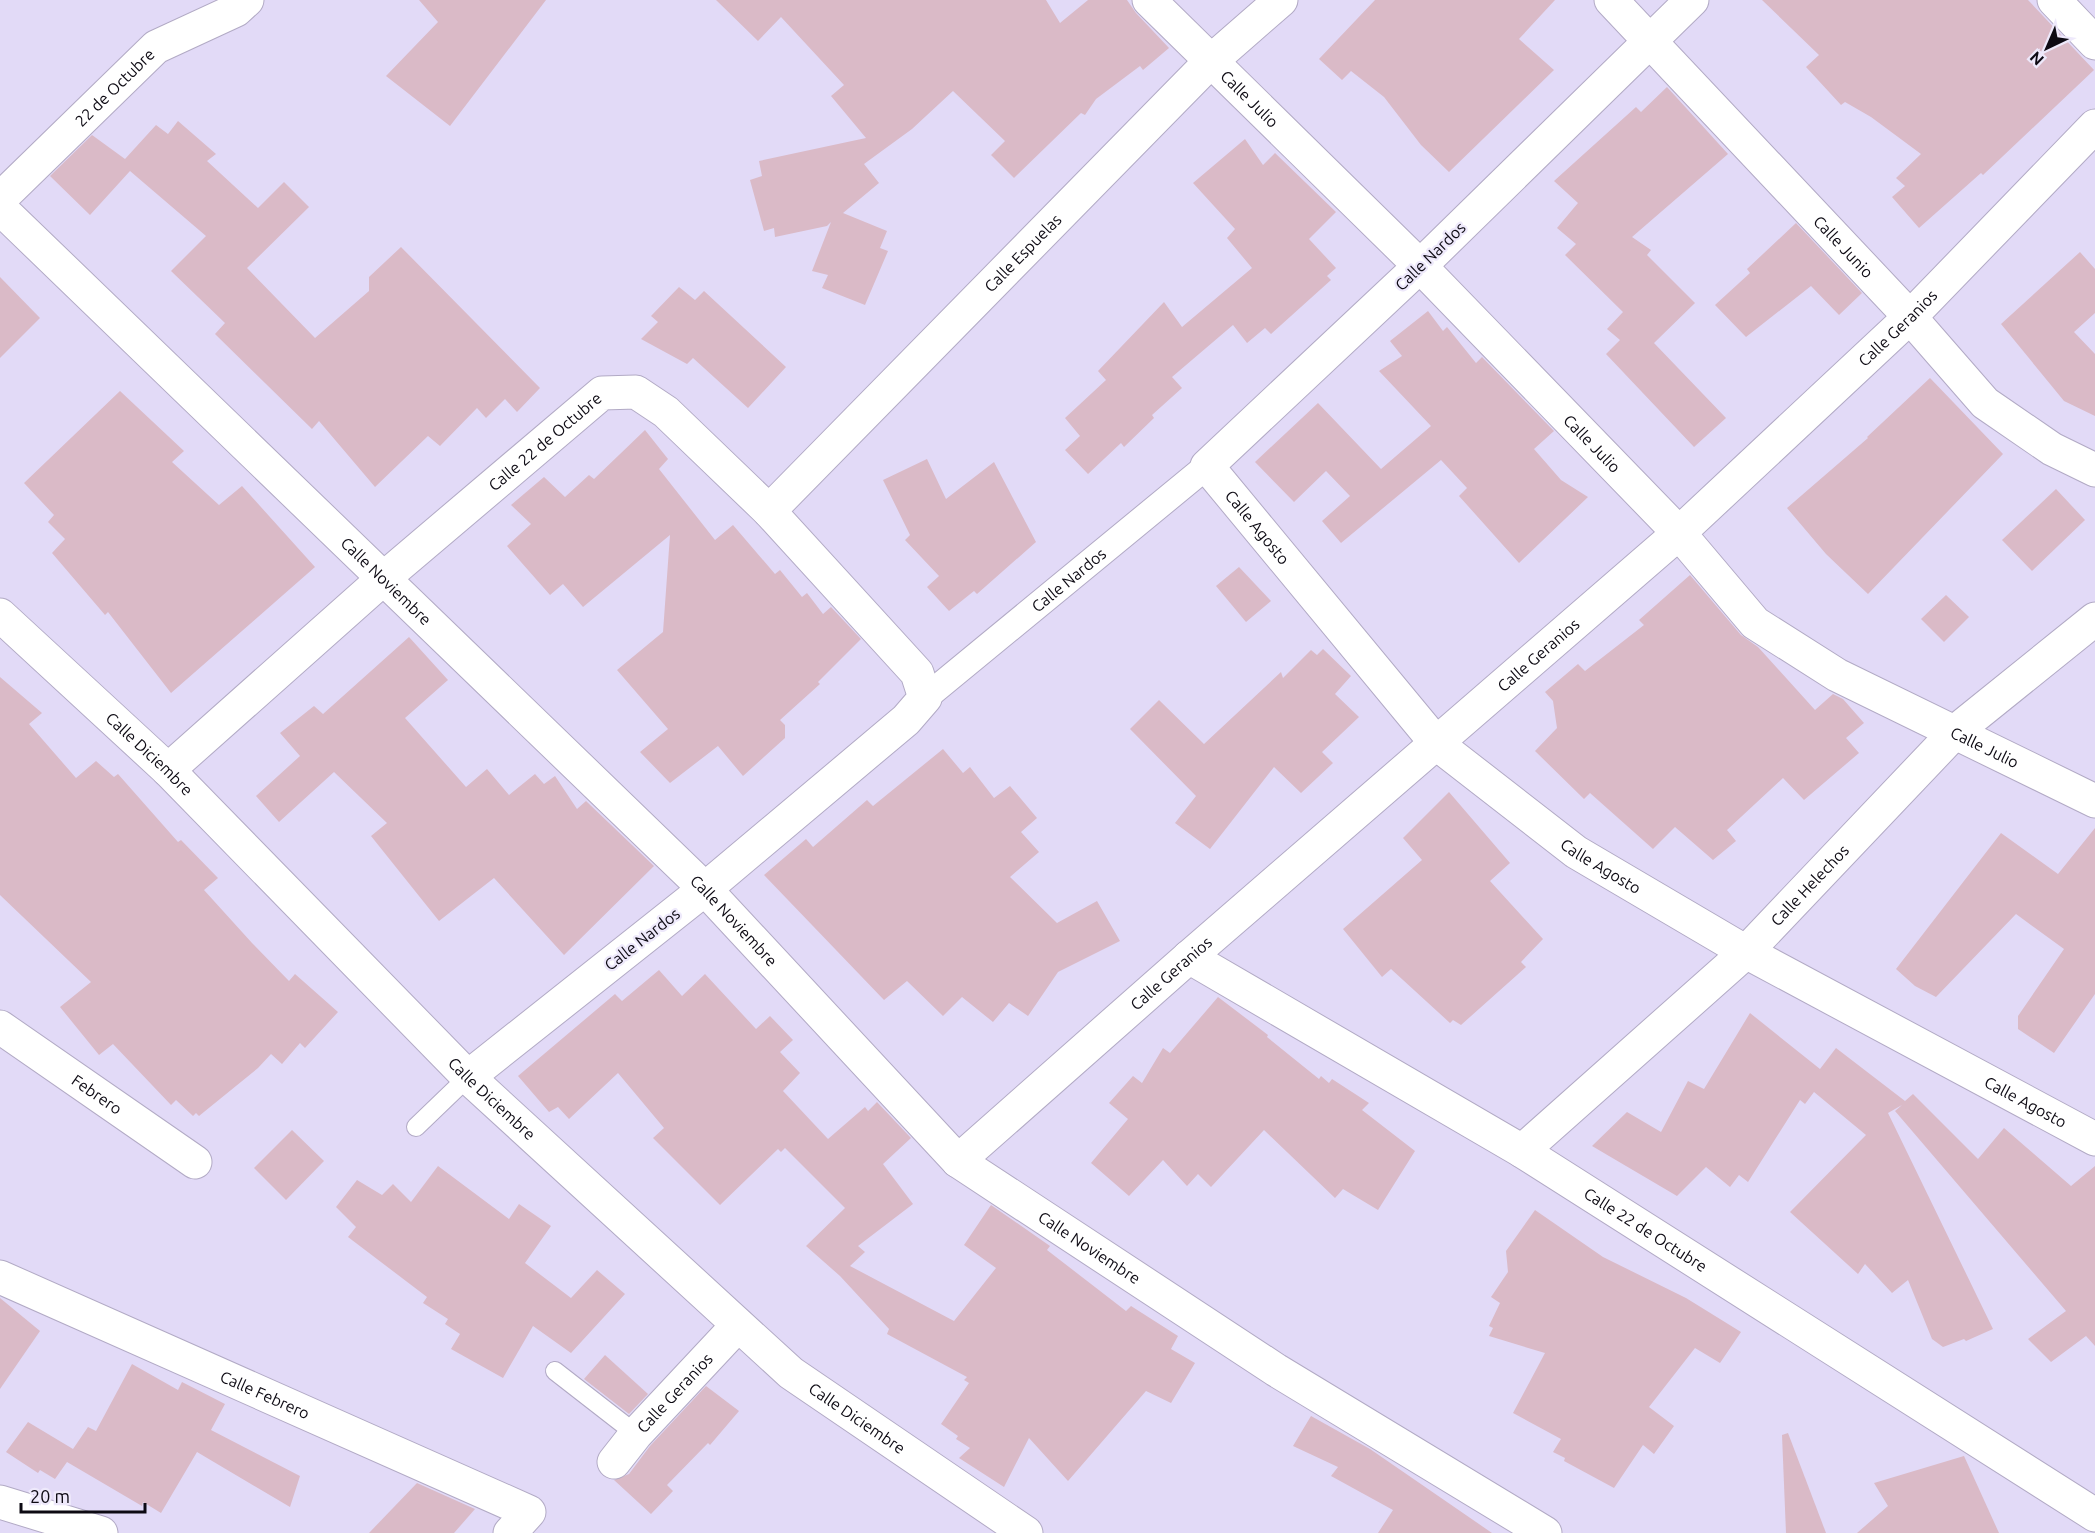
<svg xmlns="http://www.w3.org/2000/svg" width="2095" height="1533" viewBox="0 0 2095 1533" font-family="Ubuntu,sans-serif">
	<style>
		.building { fill: #dabac7 }
		.lines { fill: none; stroke-linecap: round; stroke-linejoin: round }
		.service-casing { stroke: #b2aac5; stroke-width: 20 }
		.pedestrian-casing { stroke: #b2aac5; stroke-width: 28 }
		.minor-casing { stroke: #b2aac5; stroke-width: 35 }
		.service { stroke: #fff; stroke-width: 18 }
		.pedestrian { stroke: #fff; stroke-width: 26 }
		.minor { stroke: #fff; stroke-width: 33 }
		.labels { text-anchor: middle; stroke-width: 4.5; stroke-linejoin: round; paint-order: stroke }
		.street-label { font-size: 16px; fill: #0d0a13; stroke: #eee9fb }
	</style>
	<rect width="100%" height="100%" fill="#e2daf7"/>
	<!-- building -->
	<g class="building">
		<polygon points="419,0 546,0 450,126 386,76 438,22"/>
		<polygon points="716,0 1046,0 1060,23 1088,0 1127,0 1136,13 1169,48 1143,70 1140,66 1096,99 1085,115 1081,113 1014,178 991,155 1005,141 953,91 912,129 864,164 879,183 843,213 887,231 880,248 888,251 865,305 822,288 828,275 812,271 831,222 827,226 775,237 774,228 764,231 750,180 762,176 759,161 866,138 831,96 844,85 781,17 758,41"/>
		<polygon points="1375,0 1555,0 1519,39 1554,70 1449,172 1421,145 1384,97 1351,71 1342,80 1319,59"/>
		<polygon points="1762,0 2028,0 2094,70 1983,175 1981,173 1919,228 1892,197 1905,186 1896,178 1921,154 1871,117 1845,102 1841,105 1806,67 1819,55"/>
		<polygon points="1667,87 1728,154 1632,237 1651,250 1647,255 1695,303 1654,343 1726,418 1694,447 1606,354 1620,340 1607,329 1623,312 1565,255 1576,244 1557,228 1578,203 1554,181 1636,107 1641,112"/>
		<polygon points="178,121 216,154 207,161 258,208 284,182 309,207 247,268 315,338 369,291 369,277 401,247 540,388 517,412 505,399 486,418 477,408 440,446 428,436 375,487 319,421 312,429 215,334 225,323 171,271 206,236 130,171 90,215 50,176 92,135 125,159 156,125 168,134"/>
		<polygon points="1245,139 1263,165 1275,153 1336,212 1309,239 1336,268 1327,276 1331,280 1271,334 1265,328 1247,343 1233,325 1172,377 1182,388 1152,415 1154,418 1124,447 1121,443 1088,474 1065,450 1080,436 1065,418 1106,380 1098,371 1164,302 1182,327 1252,268 1227,238 1235,229 1193,183"/>
		<polygon points="1796,223 1862,293 1839,315 1811,286 1746,337 1715,305 1750,273 1747,269"/>
		<polygon points="2080,252 2095,269 2095,313 2074,332 2095,354 2095,416 2064,401 2001,324"/>
		<polygon points="0,277 40,318 0,358"/>
		<polygon points="679,287 695,300 704,291 786,367 748,408 693,358 687,364 641,339 658,322 651,316"/>
		<polygon points="1428,311 1443,331 1447,327 1476,363 1482,357 1554,431 1534,449 1561,480 1588,497 1519,563 1459,496 1467,488 1441,460 1341,543 1322,521 1350,496 1326,471 1294,502 1255,462 1318,403 1381,469 1431,426 1379,371 1402,356 1390,341"/>
		<polygon points="1930,378 2003,454 1868,594 1826,554 1787,508 1868,438 1867,437"/>
		<polygon points="120,391 184,451 172,462 219,505 242,486 315,567 171,693 108,612 105,615 52,553 65,539 48,522 54,515 24,483"/>
		<polygon points="645,430 668,459 659,469 715,540 733,525 775,574 780,570 802,597 807,593 823,614 831,607 861,639 818,682 820,684 780,720 785,725 785,738 743,776 718,746 670,783 640,752 668,729 617,670 663,632 670,535 583,607 563,584 550,595 507,546 531,524 511,505 544,477 565,497 589,475 594,479"/>
		<polygon points="927,459 946,499 994,462 1036,542 977,594 974,591 949,611 927,587 939,576 905,540 910,535 883,480"/>
		<polygon points="2056,489 2085,520 2032,571 2002,540"/>
		<polygon points="1239,567 1271,601 1246,622 1216,586"/>
		<polygon points="1690,575 1741,635 1758,647 1815,710 1833,694 1843,699 1864,723 1846,738 1859,753 1804,800 1783,778 1727,830 1736,841 1713,860 1675,827 1653,849 1590,793 1584,799 1535,751 1557,728 1553,701 1545,692 1578,664 1585,671 1644,625 1639,620"/>
		<polygon points="1946,595 1969,617 1944,642 1921,619"/>
		<polygon points="409,637 448,680 405,718 466,787 487,769 509,795 535,774 544,784 555,776 577,809 586,801 654,866 564,955 494,878 439,921 371,836 387,823 334,772 279,822 256,796 300,756 280,733 314,706 323,714"/>
		<polygon points="1323,649 1351,676 1335,694 1359,717 1322,752 1333,763 1301,793 1274,767 1210,849 1175,823 1196,796 1130,729 1159,700 1204,744 1281,672 1283,678 1311,650 1317,655"/>
		<polygon points="0,677 42,713 29,724 76,778 96,761 114,777 118,774 178,842 181,840 218,878 204,890 252,943 289,981 295,974 338,1012 305,1048 300,1043 282,1064 271,1054 258,1068 199,1116 196,1113 193,1116 176,1100 171,1105 113,1044 99,1055 60,1007 91,982 0,895"/>
		<polygon points="943,749 963,773 970,767 994,798 1010,786 1037,818 1021,832 1039,852 1010,877 1057,923 1097,901 1120,941 1058,972 1028,1016 1009,1003 993,1022 962,997 943,1016 907,981 884,1000 764,875 806,839 813,847 867,800 873,806"/>
		<polygon points="1449,792 1510,863 1490,881 1543,939 1521,962 1526,967 1461,1025 1453,1020 1450,1023 1391,969 1382,977 1343,929 1422,860 1403,838"/>
		<polygon points="2095,828 2095,994 2054,1053 2018,1029 2018,1016 2064,949 2016,914 1936,997 1915,986 1896,969 2001,833 2058,874"/>
		<polygon points="659,970 682,996 705,974 756,1029 770,1016 793,1040 780,1052 800,1073 783,1091 828,1139 865,1107 868,1111 877,1102 911,1138 883,1164 913,1204 858,1246 865,1252 850,1266 954,1321 996,1268 964,1245 991,1205 1050,1246 1047,1250 1126,1311 1131,1306 1178,1336 1171,1349 1195,1363 1171,1403 1146,1391 1068,1481 1029,1438 1004,1487 959,1458 970,1448 956,1439 958,1436 941,1424 969,1383 964,1380 967,1377 887,1334 889,1329 840,1276 806,1246 845,1208 785,1148 781,1152 778,1149 720,1205 653,1138 664,1128 618,1073 569,1119 558,1107 549,1112 518,1076 615,994 622,1001"/>
		<polygon points="1218,997 1268,1035 1267,1037 1319,1079 1321,1076 1329,1083 1332,1079 1369,1103 1362,1110 1415,1151 1378,1210 1343,1189 1335,1198 1264,1130 1211,1187 1198,1174 1187,1186 1163,1160 1129,1196 1091,1163 1128,1119 1109,1103 1133,1076 1142,1083 1163,1048 1170,1053"/>
		<polygon points="1750,1013 1820,1069 1836,1048 1905,1101 1913,1094 1978,1159 2004,1128 2071,1186 2095,1166 2095,1346 2086,1336 2051,1362 2028,1339 2066,1311 1895,1111 1902,1105 1888,1113 1993,1329 1966,1341 1964,1339 1943,1347 1932,1339 1908,1280 1892,1293 1865,1264 1858,1274 1790,1212 1866,1135 1814,1092 1805,1104 1800,1100 1748,1182 1739,1175 1730,1187 1706,1167 1677,1196 1592,1146 1627,1112 1661,1132 1688,1081 1704,1089"/>
		<polygon points="292,1130 324,1161 286,1200 254,1168"/>
		<polygon points="438,1166 509,1219 519,1204 551,1226 525,1263 571,1298 597,1270 625,1294 571,1353 533,1326 503,1378 451,1349 460,1334 445,1324 448,1319 423,1303 427,1297 348,1237 356,1227 336,1207 357,1180 382,1195 393,1184 411,1202"/>
		<polygon points="1535,1210 1603,1257 1686,1298 1741,1332 1720,1363 1695,1348 1649,1407 1674,1426 1654,1454 1643,1445 1614,1488 1564,1461 1565,1458 1553,1452 1561,1439 1513,1413 1545,1353 1489,1336 1493,1328 1489,1326 1500,1303 1491,1297 1508,1272 1506,1251"/>
		<polygon points="0,1298 40,1331 0,1389"/>
		<polygon points="605,1355 648,1394 629,1414 584,1379"/>
		<polygon points="132,1364 178,1390 182,1382 225,1404 211,1430 300,1476 290,1507 197,1452 161,1513 143,1502 142,1506 67,1462 55,1479 40,1470 38,1473 6,1452 28,1422 73,1449 88,1427 96,1431"/>
		<polygon points="706,1386 739,1411 710,1445 708,1443 667,1485 673,1491 651,1514 614,1480 629,1474 650,1446"/>
		<polygon points="1311,1416 1370,1449 1492,1533 1378,1533 1393,1510 1331,1476 1338,1467 1293,1446"/>
		<polygon points="1788,1433 1826,1533 1786,1533 1782,1435"/>
		<polygon points="1964,1456 1999,1533 1857,1533 1888,1506 1874,1483"/>
		<polygon points="417,1483 475,1509 454,1533 369,1533"/>
	</g>
	<g class="lines">
		<defs>
			<g id="service">
				<polyline points="416,1127 468,1077"/>
				<polyline points="555,1371 636,1434"/>
			</g>
			<g id="pedestrian">
				<path id="s1" d="M925 698 1207 466"/>
			</g>
			<g id="minor">
				<path id="s2" d="M1149 0 1420 266 1679 533 1755 623 1837 675 2095 801"/>
				<path id="s3" d="M1611 0 1910 317 1985 403 2052 449 2095 470"/>
				<path id="s4" d="M1692 0 1420 266 1207 466 1437 744 1576 852 1746 952 2095 1139"/>
				<polyline points="2054,0 2095,43"/>
				<path id="s5" d="M0 199 156 47 236 10 247 0"/>
				<path id="s6" d="M0 208 705 889 958 1161 1276 1370 1545 1533"/>
				<path id="s7" d="M769 511 1210 62 1281 0"/>
				<path id="s8" d="M0 615 168 770 468 1077 791 1373 1026 1533"/>
				<path id="s9" d="M168 770 384 578 602 393 636 392 666 412 769 511 917 673 925 698 906 720 705 889 468 1077"/>
				<path id="s10" d="M1189 957 1522 1151 2095 1515"/>
				<path id="s11" d="M0 1027 195 1162"/>
				<path id="s12" d="M1522 1151 1746 952 1956 731 2095 619"/>
				<path id="s13" d="M958 1161 1189 957 1679 533 1910 317 2095 126"/>
				<path id="s14" d="M0 1277 529 1512 510 1533"/>
				<path id="s15" d="M614 1462 636 1434 738 1325"/>
				<polyline points="0,1502 101,1533"/>
			</g>
		</defs>
		<!-- service casing -->
		<use href="#service" class="service-casing"/>
		<!-- pedestrian casing -->
		<use href="#pedestrian" class="pedestrian-casing"/>
		<!-- minor casing -->
		<use href="#minor" class="minor-casing"/>
		<!-- service -->
		<use href="#service" class="service"/>
		<!-- pedestrian -->
		<use href="#pedestrian" class="pedestrian"/>
		<!-- minor -->
		<use href="#minor" class="minor"/>
	</g>
	<g class="labels">
		<!-- street labels -->
		<g class="street-label">
			<text dy="6" stroke="none"><textPath href="#s5" startOffset="160">22 de Octubre</textPath></text>
			<text dy="6" stroke="none"><textPath href="#s2" startOffset="141">Calle Julio</textPath></text>
			<text dy="6" stroke="none"><textPath href="#s3" startOffset="339">Calle Junio</textPath></text>
			<text dy="6" stroke="none"><textPath href="#s7" startOffset="362">Calle Espuelas</textPath></text>
			<text transform="translate(1430 256) rotate(-44)" y="6">Calle Nardos</text>
			<text dy="6" stroke="none"><textPath href="#s13" startOffset="1256">Calle Geranios</textPath></text>
			<text dy="6" stroke="none"><textPath href="#s9" startOffset="500">Calle 22 de Octubre</textPath></text>
			<text dy="6" stroke="none"><textPath href="#s2" startOffset="627">Calle Julio</textPath></text>
			<text dy="6" stroke="none"><textPath href="#s4" startOffset="752">Calle Agosto</textPath></text>
			<text dy="6" stroke="none"><textPath href="#s1" startOffset="186">Calle Nardos</textPath></text>
			<text dy="6" stroke="none"><textPath href="#s6" startOffset="537">Calle Noviembre</textPath></text>
			<text dy="6" stroke="none"><textPath href="#s13" startOffset="770">Calle Geranios</textPath></text>
			<text dy="6" stroke="none"><textPath href="#s2" startOffset="1131">Calle Julio</textPath></text>
			<text dy="6" stroke="none"><textPath href="#s8" startOffset="204">Calle Diciembre</textPath></text>
			<text dy="6" stroke="none"><textPath href="#s4" startOffset="1238">Calle Agosto</textPath></text>
			<text dy="6" stroke="none"><textPath href="#s12" startOffset="392">Calle Helechos</textPath></text>
			<text dy="6" stroke="none"><textPath href="#s6" startOffset="1023">Calle Noviembre</textPath></text>
			<text transform="translate(642 939) rotate(-38)" y="6">Calle Nardos</text>
			<text dy="6" stroke="none"><textPath href="#s13" startOffset="284">Calle Geranios</textPath></text>
			<text dy="6" stroke="none"><textPath href="#s11" startOffset="118">Febrero</textPath></text>
			<text dy="6" stroke="none"><textPath href="#s8" startOffset="690">Calle Diciembre</textPath></text>
			<text dy="6" stroke="none"><textPath href="#s4" startOffset="1724">Calle Agosto</textPath></text>
			<text dy="6" stroke="none"><textPath href="#s10" startOffset="532">Calle 22 de Octubre</textPath></text>
			<text dy="6" stroke="none"><textPath href="#s6" startOffset="1509">Calle Noviembre</textPath></text>
			<text dy="6" stroke="none"><textPath href="#s15" startOffset="92">Calle Geranios</textPath></text>
			<text dy="6" stroke="none"><textPath href="#s14" startOffset="290">Calle Febrero</textPath></text>
			<text dy="6" stroke="none"><textPath href="#s8" startOffset="1176">Calle Diciembre</textPath></text>
		</g>
	</g>
	<!-- north arrow -->
	<g transform="translate(2047 48) rotate(224)" stroke="#eee9fb" stroke-width="4.5" paint-order="stroke">
	<path d="M0-4.5L10 22L0 15L-10 22Z" fill="#0d0a13"/>
	<text y="-9" font-size="16" font-weight="bold" text-anchor="middle" fill="#0d0a13">N</text>
	</g>
	<!-- scale -->
	<path d="M21 1503v9h124v-9" fill="none" stroke="#0d0a13" stroke-width="3"/>
	<text x="30" y="1503" font-size="18" fill="#0d0a13" stroke="#eee9fb" stroke-width="4.5" paint-order="stroke">20 m</text>
</svg>
